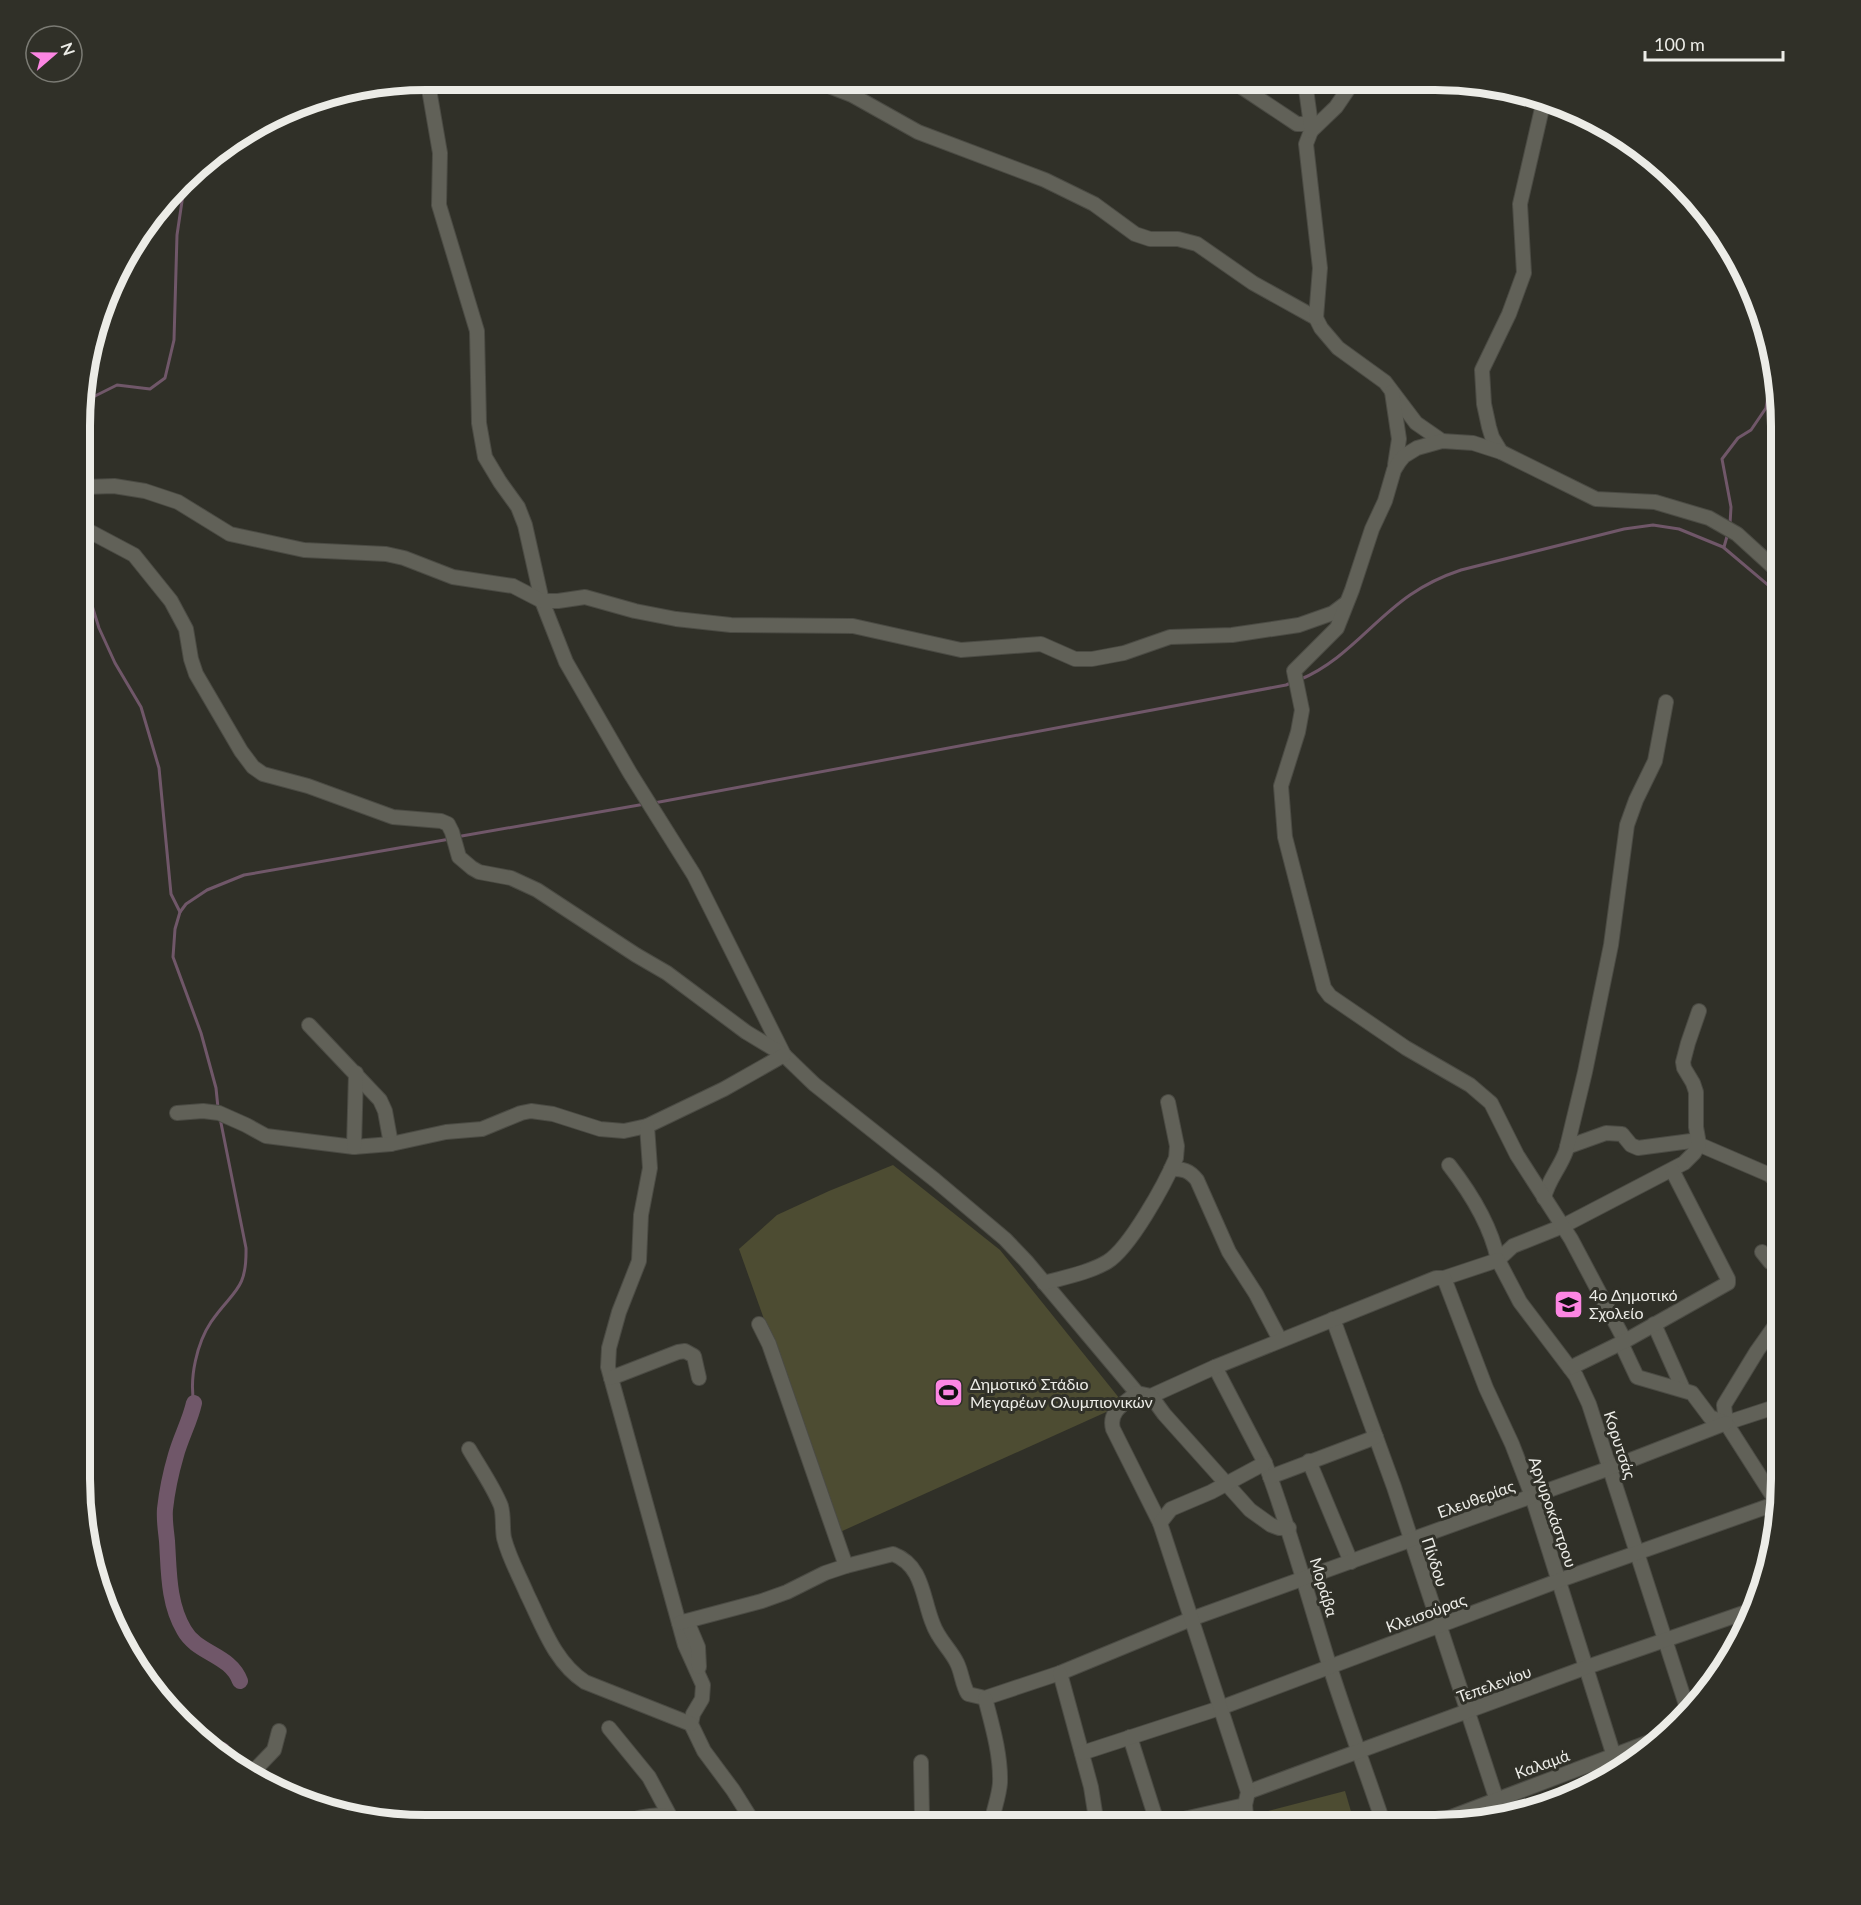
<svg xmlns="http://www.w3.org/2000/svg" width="1861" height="1905" viewBox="0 0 1861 1905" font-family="Lato,sans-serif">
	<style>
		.pitch { fill: #4d4c32 }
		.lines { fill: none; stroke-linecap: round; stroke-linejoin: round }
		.stream { stroke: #705769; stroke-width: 3 }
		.river { stroke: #705769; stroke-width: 16 }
		.minor-casing { stroke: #4b4b44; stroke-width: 16 }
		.minor { stroke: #616158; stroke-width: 14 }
		.labels { text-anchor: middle; stroke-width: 6; stroke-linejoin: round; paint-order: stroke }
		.poi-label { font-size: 16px; fill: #ecece7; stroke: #303028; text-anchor: start }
		.street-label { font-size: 16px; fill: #ecece7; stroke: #303028 }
		.rim { fill: none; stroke: #ecece7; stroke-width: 8 }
	</style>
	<rect width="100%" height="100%" fill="#303028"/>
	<!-- pitch -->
	<g class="pitch">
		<polygon points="893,1165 1000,1250 1124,1404 840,1532 739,1249 777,1215 829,1191"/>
		<polygon points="1345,1791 1355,1825 1264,1825 1260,1813"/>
	</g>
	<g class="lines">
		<!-- stream -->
		<g class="stream">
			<polyline points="86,410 89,399 117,385 150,389 165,378 174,340 177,235 185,181"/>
			<polyline points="1730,524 1731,507 1722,459 1738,438 1751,430 1766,408 1769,389 1763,328 1765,323"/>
			<polyline points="1724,547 1728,533"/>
			<polyline points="85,583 99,628 115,663 141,707 159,768 171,894 180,912"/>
			<path d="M1299 680C1345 661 1371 622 1410 595 1426 584 1443 576 1461 570L1624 529 1653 525 1679 529 1723 547 1781 596"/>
			<polyline points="654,803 1286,685 1293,682"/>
			<polyline points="456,837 645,804"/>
			<polyline points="218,1108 216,1088 201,1033 173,957 175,929 180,912 186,904 207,890 244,875 450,839"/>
			<path d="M194 1403C189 1378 197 1343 211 1322 233 1290 247 1291 246 1248L220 1118"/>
		</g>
		<!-- river -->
		<g class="river">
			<path d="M194 1403C190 1421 181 1437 176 1455 171 1472 167 1491 165 1509 164 1520 166 1530 167 1541 169 1571 168 1603 184 1630 197 1654 230 1654 240 1681"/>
			<polyline points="222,1752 222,1750"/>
		</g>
		<defs>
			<g id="minor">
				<polyline points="431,80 430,95 440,153 439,205 477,331 479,423 485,457 500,482 518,507 525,525 542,601 566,662 630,773 694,875 784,1055"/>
				<polyline points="816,81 852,95 918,132 1045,180 1094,204 1135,234 1150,239 1178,239 1197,244 1253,283 1316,318 1321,328 1338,348 1385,382 1416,423 1442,441"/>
				<polyline points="1234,82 1297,124 1303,124 1311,121"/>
				<polyline points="1305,82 1311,125 1311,131 1306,144 1320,268 1316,318"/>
				<polyline points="1311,131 1336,107 1353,82"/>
				<polyline points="1392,392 1399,439 1395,465"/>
				<polyline points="1501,452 1492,437 1489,427 1484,404 1482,370 1509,314 1524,273 1520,204 1543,104"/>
				<polyline points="85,487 114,486 145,491 178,502 230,534 304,550 386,554 404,558 453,577 513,586 542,601 558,601 585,597 635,611 676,619 731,625 853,626 961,650 1041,644 1075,659 1092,659 1124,653 1170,637 1232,635 1299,625 1333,613 1345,604"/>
				<polyline points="85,529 134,555 171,601 186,629 191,659 196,674 241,751 253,767 263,774 308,786 393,817 441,821 448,824 452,832 459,857 472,868 479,872 511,878 537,890 636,955 667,973 746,1032 784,1055 814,1084 935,1180 1005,1239 1026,1261 1137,1393"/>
				<polyline points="309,1025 380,1100 385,1111 391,1144"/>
				<polyline points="177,1113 203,1111 219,1113 246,1125 266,1136 354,1147 391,1144 446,1132 482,1129 521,1113 531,1111 553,1114 600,1129 624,1131 647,1126 724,1089 784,1055"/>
				<polyline points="647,1126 650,1168 641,1215 639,1261 619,1312 609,1348 608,1367 685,1645 703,1685 702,1699 693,1714 691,1724 704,1751 733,1790 755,1825"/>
				<polyline points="354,1147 356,1073"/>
				<polyline points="1567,1147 1606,1133 1622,1134 1631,1145 1638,1148 1691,1141 1770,1175 1781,1186"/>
				<path d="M1449 1165C1470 1192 1491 1226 1498 1260L1513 1246 1563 1226 1684 1163 1694 1153 1699 1144 1696 1127V1092L1693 1083 1684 1068 1683 1062 1688 1043 1699 1011"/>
				<path d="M1171 1169C1183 1169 1189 1170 1197 1180L1229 1252 1256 1294 1280 1340"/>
				<path d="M1544 1198C1548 1180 1560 1168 1566 1151L1585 1072 1611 945 1627 825 1636 800 1655 761 1666 702"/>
				<polyline points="1762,1252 1770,1262 1781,1264"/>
				<polyline points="1444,1278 1498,1260 1520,1302 1576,1376 1589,1404 1689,1714"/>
				<path d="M1044 1283C1065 1277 1088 1273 1107 1262 1130 1248 1165 1184 1176 1158L1177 1146 1168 1102"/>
				<polyline points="1781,1317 1757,1351 1724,1405 1726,1423 1781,1405"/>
				<polyline points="1333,1319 1394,1487 1502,1816"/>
				<polyline points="759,1324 769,1344 846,1566"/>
				<polyline points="1654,1324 1683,1389"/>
				<polyline points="1625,1341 1571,1239 1517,1155 1491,1103 1470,1085 1406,1048 1330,996 1324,988 1285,837 1281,786 1298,732 1302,710 1294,671 1337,628 1352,590 1372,529 1385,501 1394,470 1399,462 1404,456 1417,448 1442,441 1473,443 1501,452 1596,499 1655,502 1709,518 1737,534 1781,574"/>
				<polyline points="1621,1343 1637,1377 1692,1393 1710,1417 1726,1423 1779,1506"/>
				<path d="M1215 1367 1265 1463C1290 1529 1308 1597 1329 1664 1346 1718 1366 1771 1384 1825"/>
				<polyline points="1570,1368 1625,1341 1728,1283 1728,1279 1672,1170"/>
				<polyline points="611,1378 678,1352 685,1351 694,1356 699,1378"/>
				<polyline points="1137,1393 1151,1396 1215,1367 1436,1278 1444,1278 1486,1388 1512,1444 1532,1496 1618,1769"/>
				<path d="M1137 1393C1125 1403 1108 1411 1113 1429L1160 1523"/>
				<polyline points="1151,1396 1164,1414 1250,1510 1271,1525 1279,1528 1289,1528"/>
				<path d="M469 1449C480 1468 493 1486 501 1506 504 1517 502 1528 504 1538 509 1558 519 1575 527 1594 542 1624 554 1662 585 1682L691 1724"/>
				<polyline points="1309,1461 1351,1562"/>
				<polyline points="1270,1477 1376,1437"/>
				<polyline points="687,1621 698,1647 699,1667"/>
				<path d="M679 1623 762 1601 787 1592 825 1573 846 1566 893 1554C924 1566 922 1598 933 1624 938 1639 951 1650 957 1663 962 1673 962 1684 968 1694L985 1698 1060 1673 1191 1619 1610 1468 1726 1423"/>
				<polyline points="1060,1673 1091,1787 1097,1825"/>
				<path d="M985 1698C992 1725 1001 1755 1000 1783 999 1797 993 1811 991 1825"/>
				<polyline points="609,1728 649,1777 671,1818"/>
				<polyline points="1130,1737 1156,1819 1162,1824 1245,1805"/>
				<polyline points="1082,1753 1220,1708 1563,1579 1780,1502"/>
				<polyline points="249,1776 274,1750 279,1731"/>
				<polyline points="1248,1792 1587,1667 1752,1610"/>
				<path d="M617 1825C630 1820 653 1813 667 1816 672 1817 675 1822 679 1825"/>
				<polyline points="919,1825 922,1816 921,1762"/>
				<polyline points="1247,1825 1245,1805 1248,1792 1160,1523 1171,1509 1211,1492 1265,1463"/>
				<polyline points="1430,1825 1665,1736"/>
			</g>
		</defs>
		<!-- minor casing -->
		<use href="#minor" class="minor-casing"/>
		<!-- minor -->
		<use href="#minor" class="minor"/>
	</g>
	<!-- icons -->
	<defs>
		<symbol id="school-square" viewBox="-11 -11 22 22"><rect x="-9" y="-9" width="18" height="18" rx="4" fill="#fc86e3" stroke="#303028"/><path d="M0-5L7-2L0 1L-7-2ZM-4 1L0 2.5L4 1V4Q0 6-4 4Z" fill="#111"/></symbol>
		<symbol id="stadium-square" viewBox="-11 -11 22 22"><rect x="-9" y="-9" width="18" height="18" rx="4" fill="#fc86e3" stroke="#303028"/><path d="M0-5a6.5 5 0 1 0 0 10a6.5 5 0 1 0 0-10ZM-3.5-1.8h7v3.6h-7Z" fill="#111"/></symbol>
	</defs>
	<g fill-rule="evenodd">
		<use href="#school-square" x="1552" y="1288" width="33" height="33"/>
		<use href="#stadium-square" x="932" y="1376" width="33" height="33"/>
	</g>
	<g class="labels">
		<!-- poi labels -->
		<g class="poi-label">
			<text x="1589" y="1301">4ο Δημοτικό<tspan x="1589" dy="18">Σχολείο</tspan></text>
			<text x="970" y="1390">Δημοτικό Στάδιο<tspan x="970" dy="18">Μεγαρέων Ολυμπιονικών</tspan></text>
		</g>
		<!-- street labels -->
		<g class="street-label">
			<text transform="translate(1620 1445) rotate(72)" y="6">Κορυτσάς</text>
			<text transform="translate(1476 1499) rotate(-20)" y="6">Ελευθερίας</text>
			<text transform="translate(1553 1512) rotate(71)" y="6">Αργυροκάστρου</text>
			<text transform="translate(1435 1562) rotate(72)" y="6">Πίνδου</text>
			<text transform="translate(1324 1587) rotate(73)" y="6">Μοράβα</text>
			<text transform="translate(1426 1613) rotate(-20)" y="6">Κλεισούρας</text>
			<text transform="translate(1494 1684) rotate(-20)" y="6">Τεπελενίου</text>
			<text transform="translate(1542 1764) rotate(-20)" y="6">Καλαμά</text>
		</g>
	</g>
	<!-- crop -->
	<path d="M0 0H1861V1905H0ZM426 90H1435A336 336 0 0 1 1771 426V1479A336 336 0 0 1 1435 1815H426A336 336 0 0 1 90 1479V426A336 336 0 0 1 426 90Z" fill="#303028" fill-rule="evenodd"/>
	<path class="rim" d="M426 90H1435A336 336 0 0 1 1771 426V1479A336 336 0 0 1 1435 1815H426A336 336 0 0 1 90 1479V426A336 336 0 0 1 426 90Z"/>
	<!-- north arrow -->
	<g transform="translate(54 54) rotate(70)"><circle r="28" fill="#303028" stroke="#7b7b74" stroke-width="1.5"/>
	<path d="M0-4.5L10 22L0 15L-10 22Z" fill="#fc86e3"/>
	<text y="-9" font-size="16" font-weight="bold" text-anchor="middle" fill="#ecece7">N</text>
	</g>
	<!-- scale -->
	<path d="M1645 51v9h138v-9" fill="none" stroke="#ecece7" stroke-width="3"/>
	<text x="1654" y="51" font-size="18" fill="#ecece7" stroke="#303028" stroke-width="4.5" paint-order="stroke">100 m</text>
</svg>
